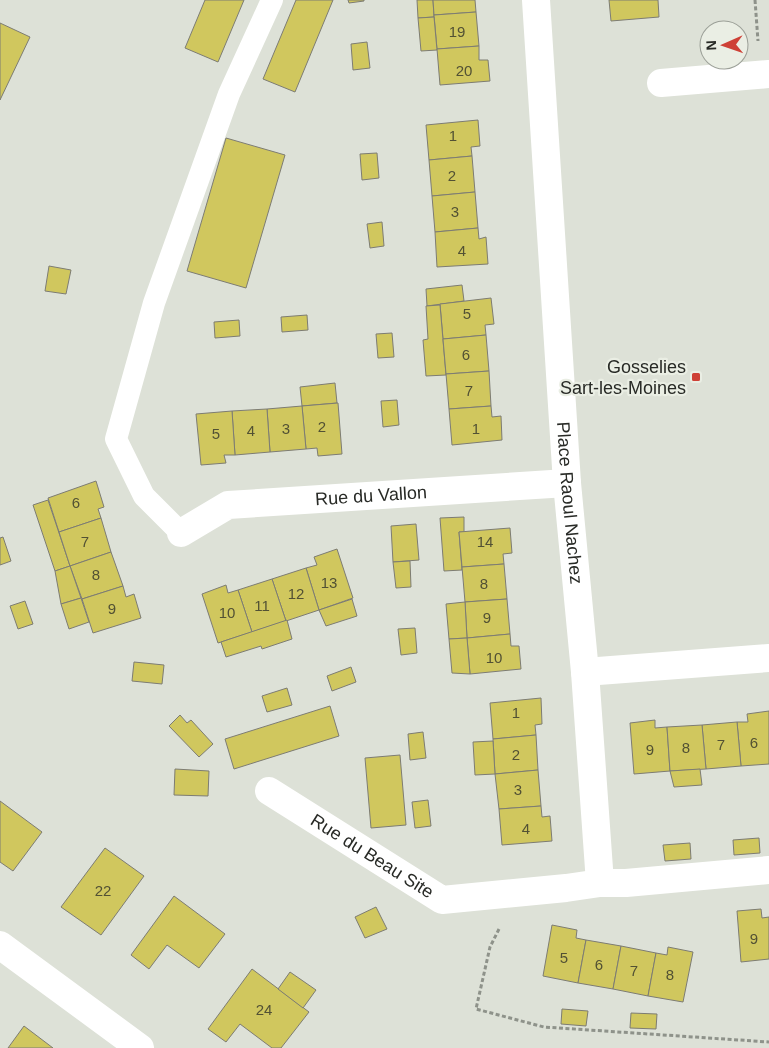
<svg xmlns="http://www.w3.org/2000/svg" width="769" height="1048" viewBox="0 0 769 1048" font-family="Arial,sans-serif">
	<style>
		.building { fill: #d0c75e; stroke: #7d7c73 }
		.lines { fill: none; stroke-linecap: round; stroke-linejoin: round }
		.path { stroke: #8e928a; stroke-width: 3; stroke-dasharray: 4 2.5; stroke-linecap: butt }
		.lane { stroke: #fff; stroke-width: 22 }
		.street { stroke: #fff; stroke-width: 28 }
		.poi-dot { fill: #ce4036; stroke: #eaeee4; stroke-width: 2 }
		.labels { text-anchor: middle; stroke-width: 4.5; stroke-linejoin: round; paint-order: stroke }
		.number-label { font-size: 15px; fill: #525134 }
		.poi-label { font-size: 18px; fill: #282a26; stroke: #eaeee4; text-anchor: end }
		.street-label { font-size: 18px; fill: #282a26; stroke: #eaeee4 }
	</style>
	<rect width="100%" height="100%" fill="#dde1d7"/>
	<!-- building -->
	<g class="building">
		<polygon points="205,0 244,0 218,62 185,48"/>
		<polygon points="296,0 333,0 295,92 263,79"/>
		<polygon points="348,0 364,0 364,1 349,3"/>
		<polygon points="417,0 433,0 434,17 418,18"/>
		<polygon points="433,0 475,0 476,12 434,15"/>
		<polygon points="609,0 658,0 659,17 611,21"/>
		<polygon points="476,12 479,46 437,49 434,15"/>
		<polygon points="434,17 437,50 421,51 418,18"/>
		<polygon points="0,23 30,37 0,100"/>
		<polygon points="367,42 370,68 353,70 351,44"/>
		<polygon points="479,46 479,60 488,60 490,81 440,85 437,49"/>
		<polygon points="478,120 480,146 471,147 472,156 429,160 426,125"/>
		<polygon points="226,138 285,155 246,288 187,271"/>
		<polygon points="377,153 379,178 362,180 360,154"/>
		<polygon points="472,156 475,192 432,196 429,160"/>
		<polygon points="475,192 478,228 435,232 432,196"/>
		<polygon points="382,222 384,246 370,248 367,224"/>
		<polygon points="478,228 479,239 486,237 488,264 437,267 435,232"/>
		<polygon points="49,266 71,270 66,294 45,291"/>
		<polygon points="462,285 464,301 427,306 426,289"/>
		<polygon points="491,298 494,324 485,325 486,335 443,339 440,304"/>
		<polygon points="440,305 446,375 426,376 423,340 428,339 426,306"/>
		<polygon points="307,315 308,330 282,332 281,317"/>
		<polygon points="239,320 240,336 215,338 214,322"/>
		<polygon points="392,333 394,357 378,358 376,334"/>
		<polygon points="486,335 489,371 446,374 443,339"/>
		<polygon points="489,371 491,406 449,409 446,374"/>
		<polygon points="335,383 337,403 302,406 300,387"/>
		<polygon points="397,400 399,425 383,427 381,401"/>
		<polygon points="338,403 342,454 318,456 317,448 306,449 302,406"/>
		<polygon points="302,406 306,449 270,452 267,409"/>
		<polygon points="491,406 492,417 501,416 502,440 452,445 449,409"/>
		<polygon points="267,409 270,452 235,455 232,411"/>
		<polygon points="232,411 235,455 224,455 226,463 201,465 196,414"/>
		<polygon points="96,481 104,507 98,509 101,518 59,532 48,498"/>
		<polygon points="48,500 70,566 55,571 33,505"/>
		<polygon points="464,517 464,532 459,532 462,570 444,571 440,518"/>
		<polygon points="101,518 111,552 70,566 59,532"/>
		<polygon points="416,524 419,560 393,562 391,526"/>
		<polygon points="510,528 512,553 503,554 504,564 462,567 459,532"/>
		<polygon points="3,537 11,561 0,565 0,538"/>
		<polygon points="337,549 353,598 319,610 306,568 317,565 314,557"/>
		<polygon points="111,552 123,586 82,599 70,566"/>
		<polygon points="410,561 411,587 396,588 393,562"/>
		<polygon points="504,564 507,599 465,602 462,567"/>
		<polygon points="70,566 81,598 61,604 55,571"/>
		<polygon points="306,568 319,610 286,621 272,579"/>
		<polygon points="272,579 286,621 252,632 238,590"/>
		<polygon points="226,585 228,593 238,590 252,632 218,643 202,594"/>
		<polygon points="123,586 126,597 134,594 141,618 93,633 82,599"/>
		<polygon points="81,598 89,622 69,629 61,604"/>
		<polygon points="352,599 357,616 326,626 319,610"/>
		<polygon points="507,599 510,634 467,638 465,602"/>
		<polygon points="25,601 33,624 18,629 10,606"/>
		<polygon points="465,602 467,638 449,639 446,604"/>
		<polygon points="287,620 292,639 262,649 261,646 226,657 221,642"/>
		<polygon points="415,628 417,653 401,655 398,629"/>
		<polygon points="510,634 511,646 519,646 521,669 470,674 467,638"/>
		<polygon points="467,638 470,674 452,673 449,639"/>
		<polygon points="134,662 164,665 162,684 132,681"/>
		<polygon points="351,667 356,682 332,691 327,676"/>
		<polygon points="287,688 292,705 267,712 262,696"/>
		<polygon points="541,698 542,724 535,725 536,735 493,739 490,703"/>
		<polygon points="330,706 339,736 234,769 225,739"/>
		<polygon points="769,711 769,764 741,766 737,722 748,722 747,714"/>
		<polygon points="180,715 187,723 191,720 213,744 199,757 169,726"/>
		<polygon points="655,720 655,728 667,727 670,771 634,774 630,723"/>
		<polygon points="737,722 741,766 706,769 702,725"/>
		<polygon points="702,725 706,769 670,771 667,727"/>
		<polygon points="423,732 426,758 410,760 408,734"/>
		<polygon points="536,735 538,770 495,774 493,739"/>
		<polygon points="493,741 495,774 475,775 473,742"/>
		<polygon points="400,755 406,825 371,828 365,758"/>
		<polygon points="175,769 209,771 208,796 174,795"/>
		<polygon points="700,769 702,785 674,787 670,771"/>
		<polygon points="538,770 541,806 499,809 495,774"/>
		<polygon points="428,800 431,826 415,828 412,802"/>
		<polygon points="0,801 42,832 13,871 0,862"/>
		<polygon points="541,806 542,817 550,816 552,841 502,845 499,809"/>
		<polygon points="759,838 760,853 734,855 733,840"/>
		<polygon points="690,843 691,859 665,861 663,845"/>
		<polygon points="105,848 144,876 101,935 61,907"/>
		<polygon points="174,896 225,934 199,968 167,945 149,969 131,955"/>
		<polygon points="376,907 387,929 365,938 355,917"/>
		<polygon points="761,909 762,918 769,917 769,959 741,962 737,911"/>
		<polygon points="552,925 577,930 576,938 586,940 578,983 543,976"/>
		<polygon points="586,940 621,946 613,989 578,983"/>
		<polygon points="621,946 656,953 648,996 613,989"/>
		<polygon points="668,947 693,952 683,1002 648,996 656,953 667,955"/>
		<polygon points="252,969 309,1012 281,1048 272,1048 240,1024 226,1042 208,1029"/>
		<polygon points="290,972 316,990 303,1008 278,989"/>
		<polygon points="562,1009 588,1011 586,1026 561,1024"/>
		<polygon points="631,1013 657,1014 656,1029 630,1028"/>
		<polygon points="24,1026 53,1048 8,1048"/>
	</g>
	<g class="lines">
		<!-- path -->
		<g class="path">
			<polyline points="755,0 758,41"/>
			<polyline points="499,929 490,947 476,1009 544,1027 769,1042"/>
		</g>
		<!-- lane -->
		<polyline class="lane" points="181,533 144,496 116,439 154,303 229,94 272,0"/>
		<!-- street -->
		<g class="street">
			<path id="s1" d="M536 0 567 483 585 672 600 883H626L769 870"/>
			<polyline points="661,83 769,74"/>
			<path id="s2" d="M181 533 228 505 567 483"/>
			<polyline points="585,672 769,658"/>
			<path id="s3" d="M269 791 442 900 566 888 600 883"/>
			<polyline points="0,945 140,1048"/>
		</g>
	</g>
	<!-- markers -->
	<rect class="poi-dot" x="691" y="372" width="10" height="10" rx="2.5"/>
	<g class="labels">
		<!-- number labels -->
		<g class="number-label">
			<text x="457" y="37">19</text>
			<text x="464" y="76">20</text>
			<text x="453" y="141">1</text>
			<text x="452" y="181">2</text>
			<text x="455" y="217">3</text>
			<text x="462" y="256">4</text>
			<text x="467" y="319">5</text>
			<text x="466" y="360">6</text>
			<text x="469" y="396">7</text>
			<text x="322" y="432">2</text>
			<text x="286" y="434">3</text>
			<text x="476" y="434">1</text>
			<text x="251" y="436">4</text>
			<text x="216" y="439">5</text>
			<text x="76" y="508">6</text>
			<text x="85" y="547">7</text>
			<text x="485" y="547">14</text>
			<text x="96" y="580">8</text>
			<text x="329" y="588">13</text>
			<text x="484" y="589">8</text>
			<text x="296" y="599">12</text>
			<text x="262" y="611">11</text>
			<text x="112" y="614">9</text>
			<text x="227" y="618">10</text>
			<text x="487" y="623">9</text>
			<text x="494" y="663">10</text>
			<text x="516" y="718">1</text>
			<text x="754" y="748">6</text>
			<text x="721" y="750">7</text>
			<text x="686" y="753">8</text>
			<text x="650" y="755">9</text>
			<text x="516" y="760">2</text>
			<text x="518" y="795">3</text>
			<text x="526" y="834">4</text>
			<text x="103" y="896">22</text>
			<text x="754" y="944">9</text>
			<text x="564" y="963">5</text>
			<text x="599" y="970">6</text>
			<text x="634" y="976">7</text>
			<text x="670" y="980">8</text>
			<text x="264" y="1015">24</text>
		</g>
		<!-- poi labels -->
		<g class="poi-label">
			<text x="686" y="373">Gosselies<tspan x="686" dy="21">Sart-les-Moines</tspan></text>
		</g>
		<!-- street labels -->
		<g class="street-label">
			<text dy="6" stroke="none"><textPath href="#s2" startOffset="198">Rue du Vallon</textPath></text>
			<text dy="6" stroke="none"><textPath href="#s1" startOffset="504">Place Raoul Nachez</textPath></text>
			<text dy="6" stroke="none"><textPath href="#s3" startOffset="122">Rue du Beau Site</textPath></text>
		</g>
	</g>
	<!-- north arrow -->
	<g transform="translate(724 45) rotate(268)"><circle r="24" fill="#eaeee4" stroke="#9ca098"/>
	<path d="M0-4L9 19L0 12L-9 19Z" fill="#ce4036"/>
	<text y="-8" font-size="14" font-weight="bold" text-anchor="middle" fill="#282a26">N</text>
	</g>
</svg>
